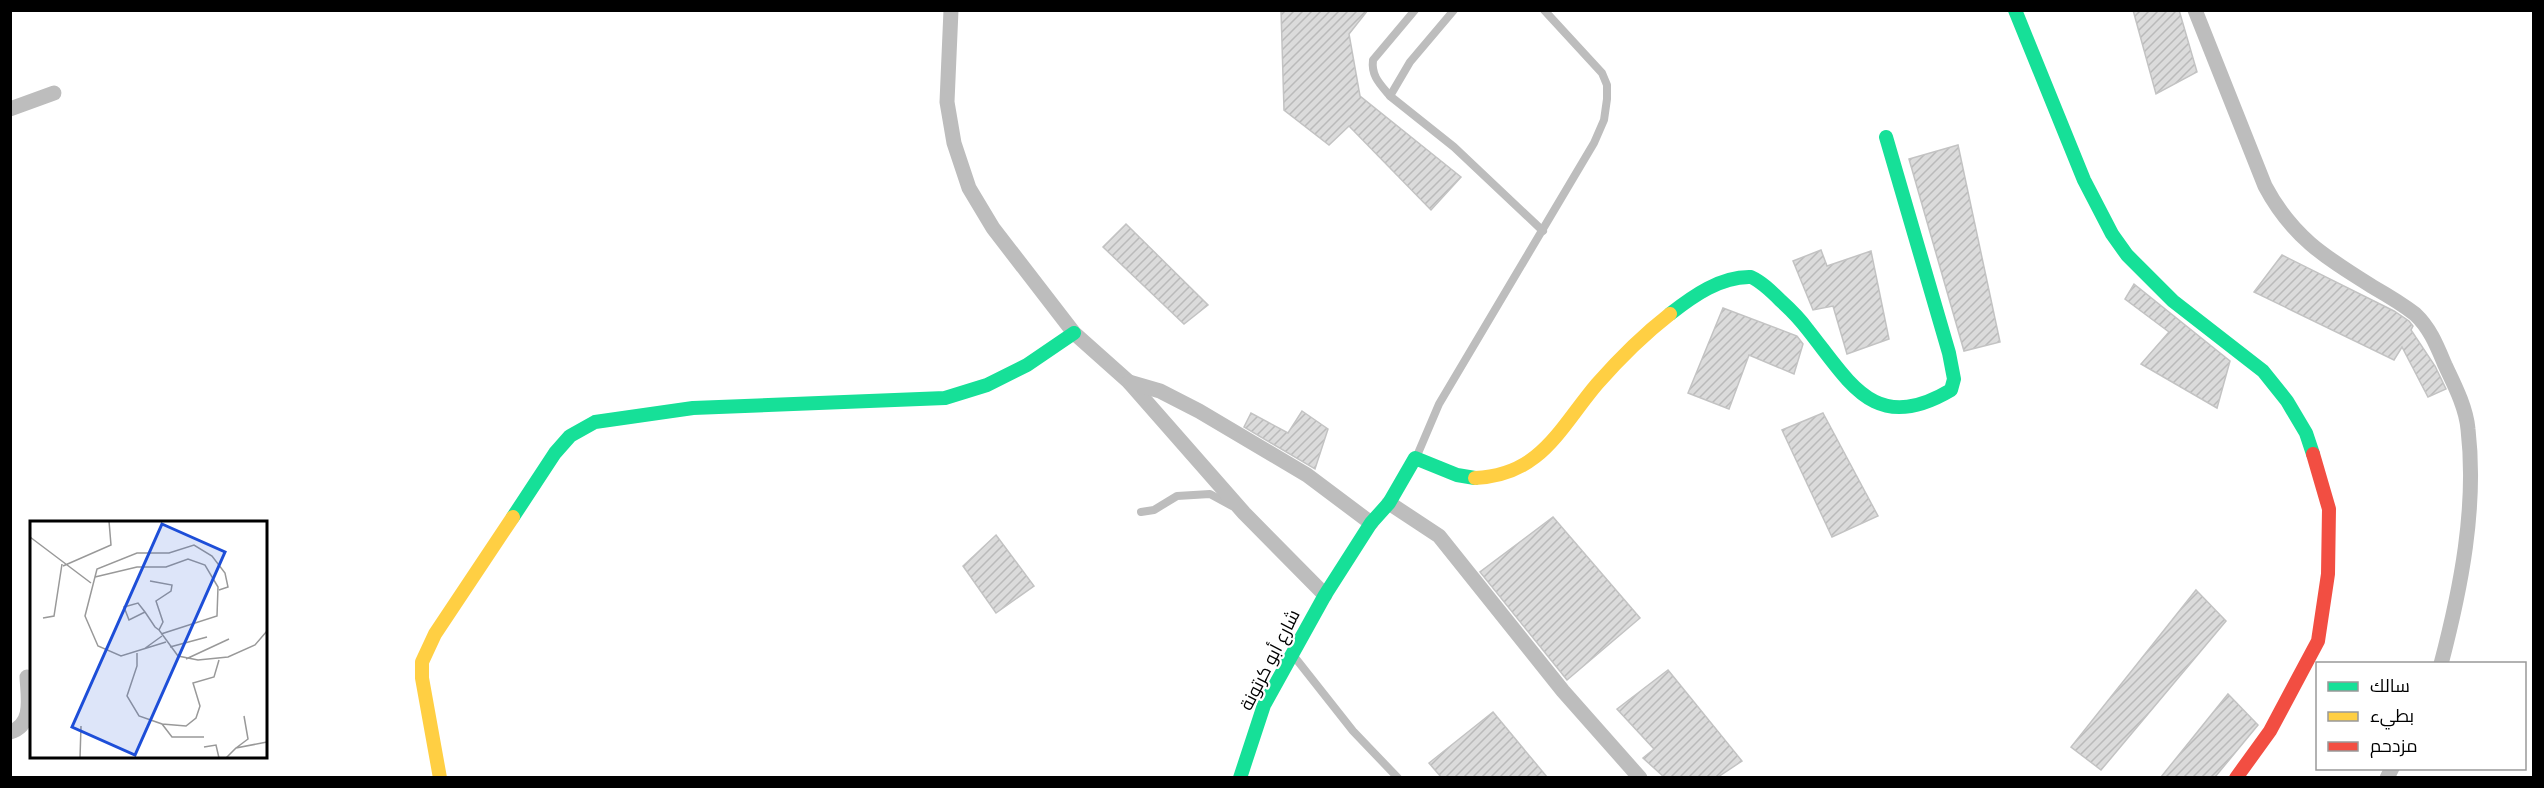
<svg xmlns="http://www.w3.org/2000/svg" width="2544" height="788" viewBox="0 0 2544 788" font-family="Ubuntu,Cairo,sans-serif">
	<style>
		.building { fill: url(#building-hatch); stroke: #c3c3c3; stroke-width: 1.5 }
		.lines { fill: none; stroke-linecap: round; stroke-linejoin: round }
		.lane { stroke: #bdbdbd; stroke-width: 8 }
		.street { stroke: #bdbdbd; stroke-width: 15 }
		.fast { stroke: #16e098; stroke-width: 14 }
		.slow { stroke: #ffcf43; stroke-width: 14 }
		.jam { stroke: #f24e42; stroke-width: 14 }
		.labels { text-anchor: middle; stroke-width: 4.5; stroke-linejoin: round; paint-order: stroke }
		.street-label { font-size: 18px; fill: #000; stroke: #fff }
		.inset-road { fill: none; stroke: #999; stroke-width: 1.5 }
		.view { fill: #1d4ed8; fill-opacity: 0.15; stroke: #1d4ed8; stroke-width: 3 }
		.inset-edge { fill: none; stroke: #000; stroke-width: 3 }
	</style>
	<defs>
		<pattern id="building-hatch" width="6" height="6" patternUnits="userSpaceOnUse" patternTransform="scale(1.5)"><rect width="6" height="6" fill="#dbdbdb"/><path d="M-1 1l2-2M0 6l6-6M5 7l2-2" fill="none" stroke="#bababa"/></pattern>
	</defs>
	<rect width="100%" height="100%" fill="#fff"/>
	<!-- building -->
	<g class="building">
		<polygon points="1281,10 1368,10 1349,34 1360,96 1461,177 1431,210 1349,126 1329,145 1284,110"/>
		<polygon points="2133,10 2179,10 2197,72 2156,94"/>
		<polygon points="1958,145 2000,342 1964,351 1909,159"/>
		<polygon points="1126,224 1208,305 1184,324 1103,247"/>
		<polygon points="1821,250 1827,266 1871,251 1889,339 1847,354 1833,306 1813,310 1793,261"/>
		<polygon points="2282,255 2394,311 2409,321 2413,326 2411,330 2435,366 2446,389 2428,397 2402,347 2394,360 2254,292"/>
		<polygon points="2134,284 2230,361 2217,408 2141,364 2169,332 2125,299"/>
		<polygon points="1723,308 1797,336 1803,344 1794,374 1749,355 1729,409 1688,393"/>
		<polygon points="1302,411 1328,429 1315,469 1244,427 1251,413 1288,433"/>
		<polygon points="1823,413 1878,516 1832,537 1782,430"/>
		<polygon points="1553,517 1640,618 1567,680 1480,572"/>
		<polygon points="996,535 1034,586 996,613 963,566"/>
		<polygon points="2196,590 2226,621 2101,770 2071,747"/>
		<polygon points="1668,670 1742,761 1718,777 1664,777 1643,758 1654,749 1617,709"/>
		<polygon points="2228,694 2258,725 2215,777 2161,777"/>
		<polygon points="1493,712 1547,777 1441,777 1429,763"/>
	</g>
	<g class="lines">
		<!-- lane -->
		<g class="lane">
			<polyline points="1454,10 1410,62 1390,96 1454,147 1543,231"/>
			<path d="M1390 96C1380 84 1371 76 1373 60L1415 10"/>
			<polyline points="1416,458 1439,404 1594,143 1604,120 1607,99 1607,85 1602,73 1544,10"/>
			<polyline points="1141,512 1154,510 1177,496 1210,494 1232,506"/>
			<polyline points="1293,655 1353,731 1398,778"/>
		</g>
		<!-- street -->
		<g class="street">
			<polyline points="951,10 947,102 954,143 969,188 993,228 1074,333 1129,382 1244,513 1325,595"/>
			<path d="M2195 10 2265 186C2292 237 2325 257 2373 287 2387 295 2402 304 2415 314 2430 328 2437 346 2445 365 2454 384 2466 407 2468 429 2477 507 2461 588 2441 664"/>
			<polyline points="10,109 54,93"/>
			<polyline points="1129,382 1160,391 1199,411 1307,475 1371,523"/>
			<polyline points="1389,503 1439,536 1563,691 1640,778"/>
			<path d="M10 732C34 725 28 697 27 677"/>
			<polyline points="2387,778 2392,768"/>
		</g>
		<!-- fast -->
		<g class="fast">
			<polyline points="2015,10 2084,180 2112,234 2127,255 2173,301 2263,371 2287,401 2306,433 2313,454"/>
			<path d="M1670 314C1693 296 1721 276 1751 277 1762 282 1771 291 1780 300 1790 309 1800 319 1808 330 1851 384 1875 435 1951 390L1954 379 1949 353 1886 137"/>
			<polyline points="513,517 555,453 570,436 595,422 693,408 945,398 987,385 1027,365 1074,333"/>
			<polyline points="1240,778 1264,705 1325,595 1371,523 1389,503 1415,458 1457,475 1475,478"/>
		</g>
		<!-- slow -->
		<g class="slow">
			<path d="M1475 478C1541 475 1559 429 1597 384 1619 359 1643 335 1670 314"/>
			<polyline points="440,778 422,678 422,662 435,634 513,517"/>
		</g>
		<!-- jam -->
		<polyline class="jam" points="2236,778 2270,731 2318,641 2328,574 2329,509 2313,454"/>
	</g>
	<g class="labels">
		<!-- street labels -->
		<g class="street-label">
			<text transform="translate(1270 660) rotate(-63)" y="6">شارع أبو كرتونة</text>
		</g>
	</g>
	<!-- overview -->
	<g transform="translate(30 521)">
		<rect width="237" height="237" fill="#fff"/>
		<path class="inset-road" d="M0 16 61 62M33 45 81 24 79 0M65 56 107 46H136L158 38 175 44 188 66 187 95 131 113M120 60 142 64 141 70 126 80 133 101 129 109 148 135 168 139 198 136 225 124 237 110M115 91 99 99 94 86 108 82 115 91 125 106 129 109M13 97 24 95 32 43M136 121 91 135 68 125 55 95 67 48 107 32H139L164 24 182 35 195 52 198 66 189 69M140 126 177 116M114 128 132 115M107 132V145L97 175 109 195 132 203 142 216H174M156 138 199 118M132 203 156 205 166 197 170 185 163 162 184 156 189 139M174 226 186 224 189 237M206 227 218 218 214 195M50 237 51 205M196 237 206 227 237 221"/>
		<path class="view" d="M132 3 195 31 105 234 42 206Z"/>
		<rect width="237" height="237" class="inset-edge"/>
	</g>
	<!-- border -->
	<rect width="2544" height="788" fill="none" stroke="#000000" stroke-width="24"/>
	<!-- legend -->
	<rect x="2316" y="662" width="210" height="108" fill="#ffffff" stroke="#999999" stroke-width="1.5"/>
	<rect x="2328" y="682" width="30" height="9" fill="#16e098" stroke="#999999" stroke-width="1.5"/>
	<text x="2370" y="692" font-size="18" fill="#000000">سالك</text>
	<rect x="2328" y="712" width="30" height="9" fill="#ffcf43" stroke="#999999" stroke-width="1.5"/>
	<text x="2370" y="722" font-size="18" fill="#000000">بطيء</text>
	<rect x="2328" y="742" width="30" height="9" fill="#f24e42" stroke="#999999" stroke-width="1.5"/>
	<text x="2370" y="752" font-size="18" fill="#000000">مزدحم</text>
</svg>
